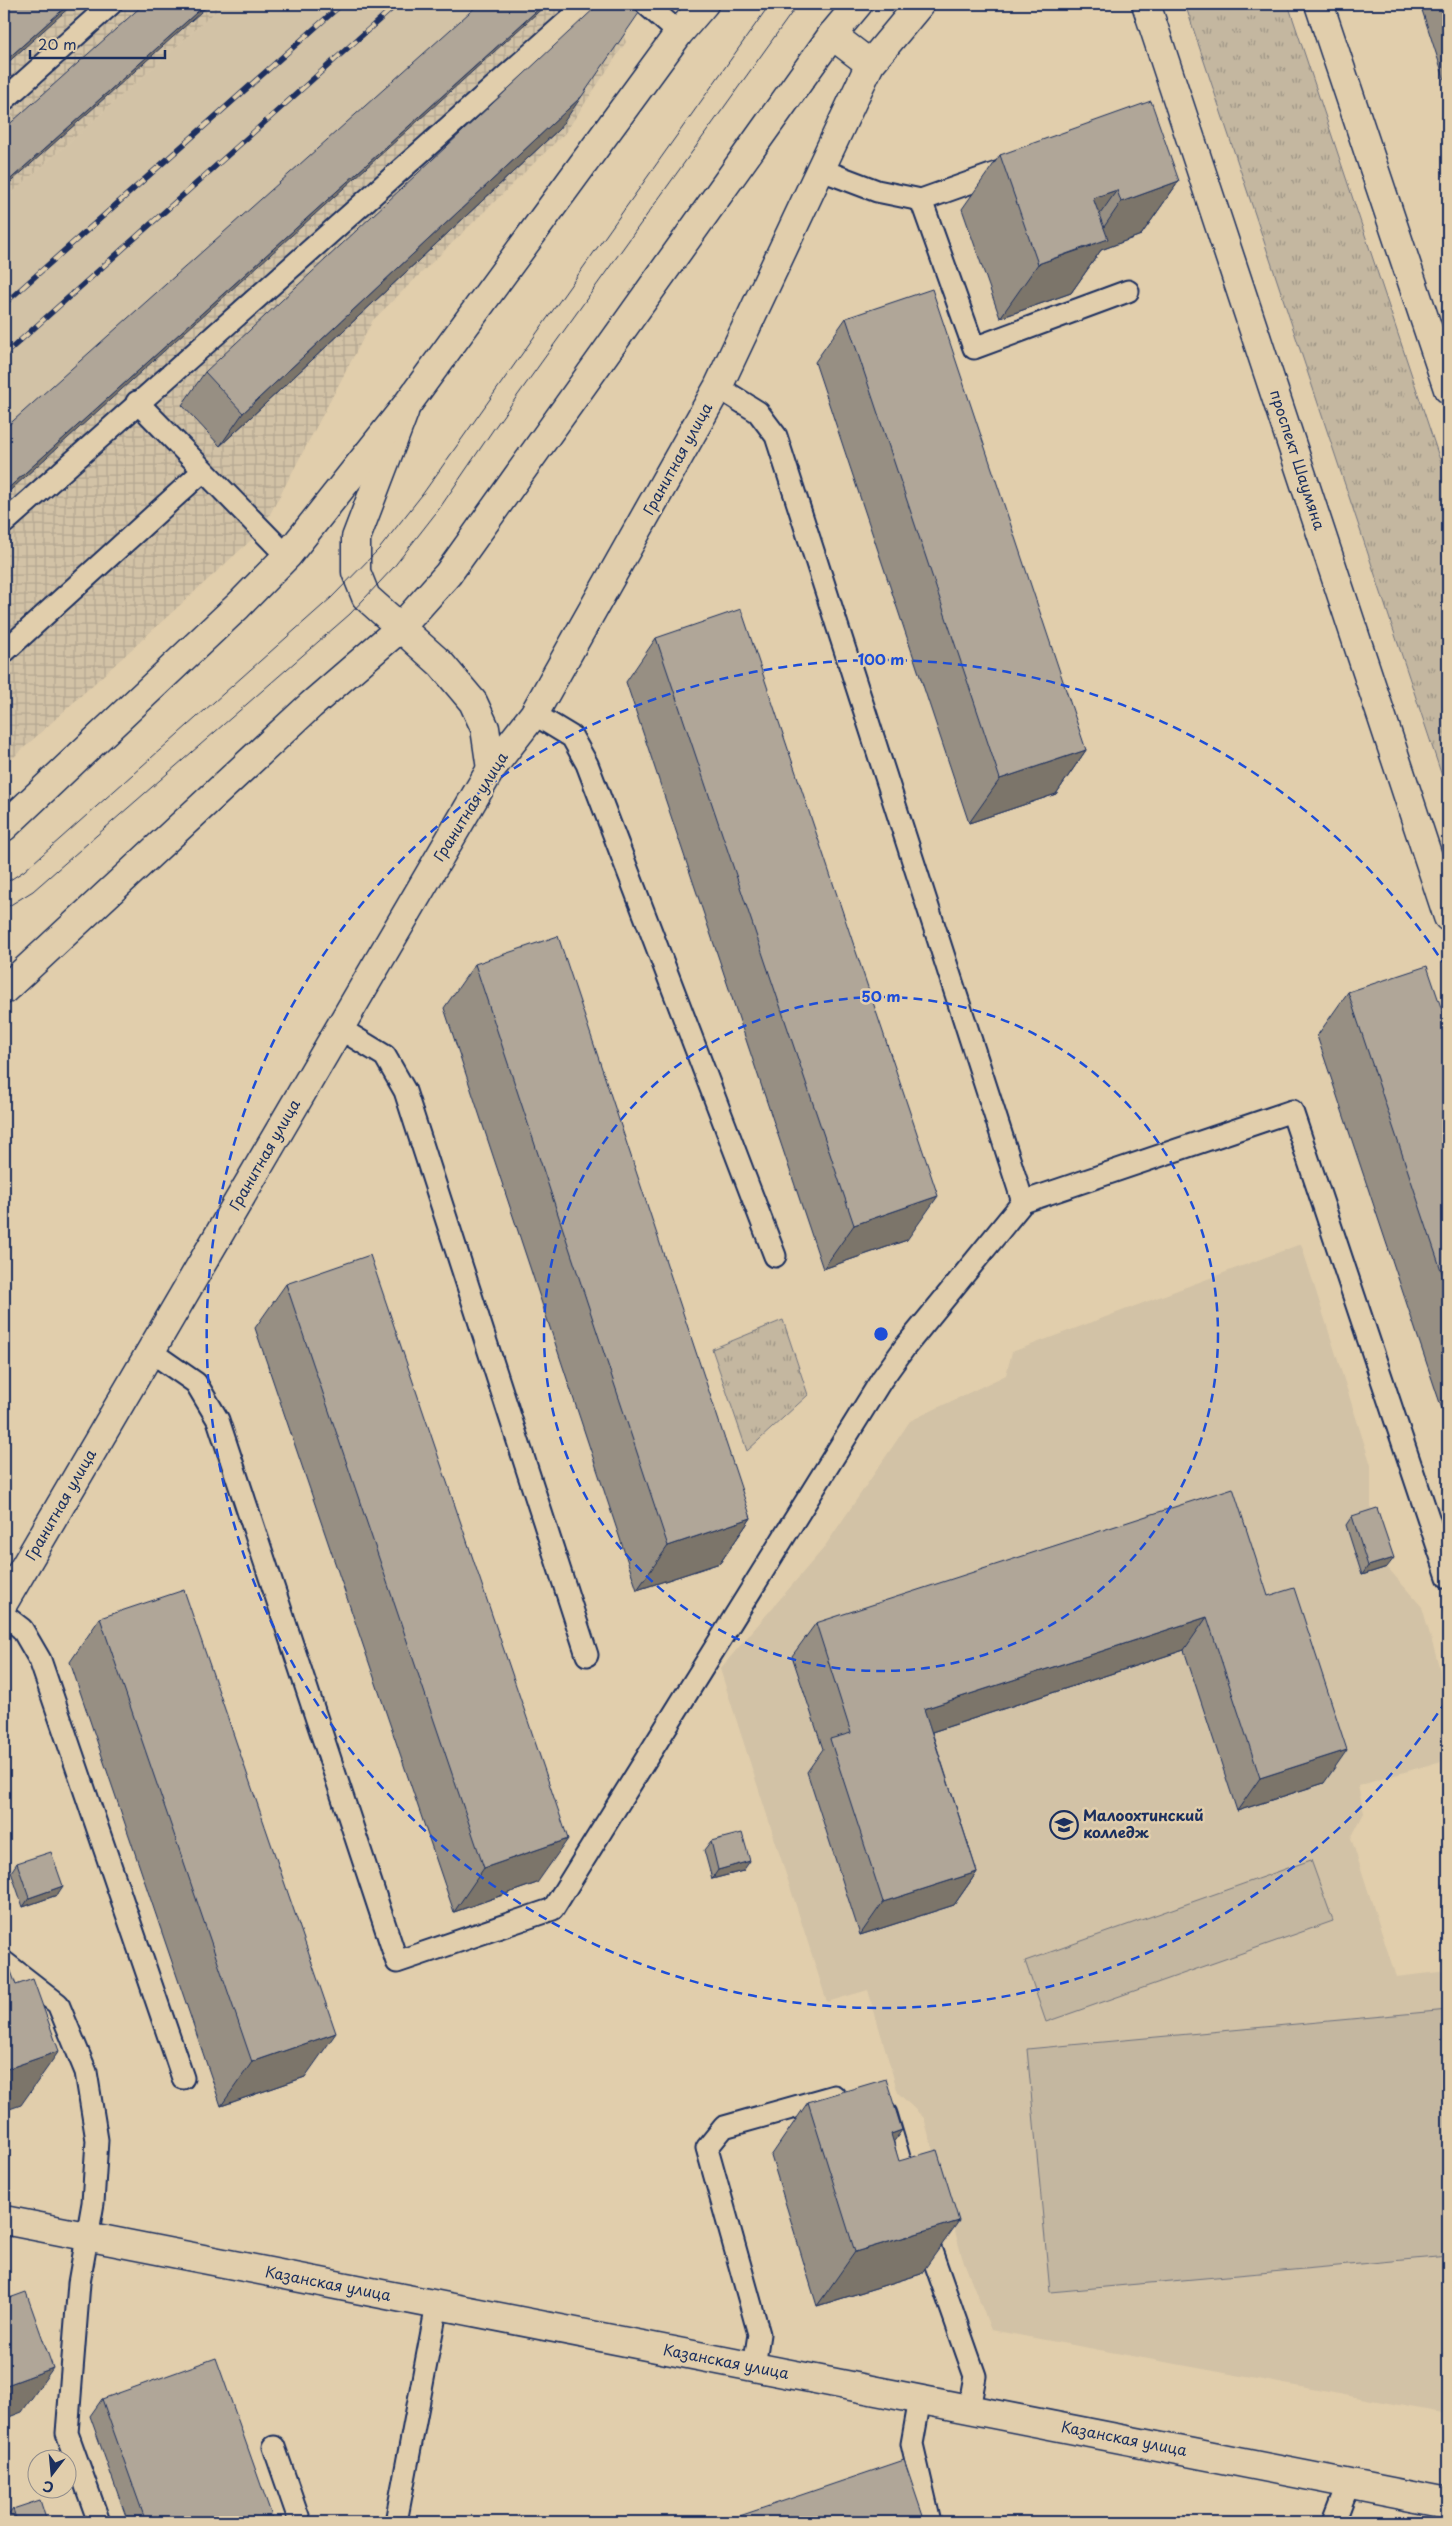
<svg xmlns="http://www.w3.org/2000/svg" width="1452" height="2526" viewBox="0 0 1452 2526" font-family="'Playpen Sans',sans-serif">
	<style>
		.built { fill: #d2c2a6 }
		.industrial { fill: url(#industrial-grid) }
		.grass { fill: url(#grass-tufts); stroke: #70737f }
		.pitch { fill: #c4b7a0; stroke: #70737f }
		.lines { fill: none; stroke-linecap: round; stroke-linejoin: round }
		.service-casing { stroke: #1b2f5e; stroke-width: 25 }
		.minor-casing { stroke: #1b2f5e; stroke-width: 31 }
		.tertiary-casing { stroke: #1b2f5e; stroke-width: 31 }
		.service { stroke: #e1ceac; stroke-width: 21 }
		.minor { stroke: #e1ceac; stroke-width: 28 }
		.tertiary { stroke: #e1ceac; stroke-width: 28 }
		.tram { stroke: #1b2f5e; stroke-width: 1 }
		.rail-casing { stroke: #1b2f5e; stroke-width: 5.5 }
		.rail { stroke: #e1ceac; stroke-width: 4; stroke-dasharray: 11; stroke-linecap: butt }
		.wall { fill: #978f83; stroke: #1b2f5e }
		.shaded-wall { fill: #7b746a; stroke: #1b2f5e }
		.building { fill: #b0a698; stroke: #1b2f5e }
		.ring { fill: none; stroke: #1d4ed8; stroke-width: 2.5; stroke-dasharray: 9 6 }
		.labels { text-anchor: middle; stroke-width: 5; stroke-linejoin: round; paint-order: stroke }
		.street-label { font-size: 15px; fill: #1b2f5e; stroke: #e1ceac }
		.poi-label { font-size: 15px; font-weight: bold; fill: #1b2f5e; stroke: #e1ceac; text-anchor: start }
		.centre { fill: #1d4ed8; stroke: #e1ceac; stroke-width: 2.5 }
		.ring-label { font-size: 15px; text-anchor: middle; font-weight: bold; fill: #1d4ed8; stroke: #e1ceac; stroke-width: 5; stroke-linejoin: round; paint-order: stroke }
	</style>
	<defs>
		<pattern id="industrial-grid" width="8" height="8" patternUnits="userSpaceOnUse" patternTransform="scale(1.25)"><rect width="8" height="8" fill="#d2c2a6"/><path d="M0 4h8M4 0v8" fill="none" stroke="#b4a791"/></pattern>
		<pattern id="grass-tufts" width="24" height="20" patternUnits="userSpaceOnUse" patternTransform="scale(1.25)"><rect width="24" height="20" fill="#c4b7a0"/><path d="M3 7l-1-3M5 7V3M7 7l1-3M15 17l-1-3M17 17v-4M19 17l1-3" fill="none" stroke="#9e9586"/></pattern>
	</defs>
	<rect width="100%" height="100%" fill="#e1ceac"/>
	<filter id="ink" filterUnits="userSpaceOnUse"><feTurbulence type="fractalNoise" baseFrequency=".02" numOctaves="2"/><feDisplacementMap in="SourceGraphic" scale="10" xChannelSelector="R" yChannelSelector="G"/><feConvolveMatrix kernelMatrix="1 2 1 2 8 2 1 2 1" color-interpolation-filters="sRGB"/></filter>
	<g filter="url(#ink)">
		<!-- built -->
		<g class="built">
			<polygon points="224,4 483,4 4,433 4,200"/>
			<polygon points="1301,1244 1371,1465 1371,1517 1387,1567 1422,1607 1448,1698 1448,1759 1358,1786 1364,1813 1351,1838 1396,1977 1448,1971 1448,2414 991,2330 962,2257 924,2118 898,2093 868,1990 827,2002 720,1669 823,1549 910,1421 1006,1375 1012,1352"/>
		</g>
		<!-- industrial -->
		<g class="industrial">
			<polygon points="4,4 224,4 4,200"/>
			<polygon points="483,4 610,4 626,42 565,133 373,320 261,531 4,766 4,433"/>
		</g>
		<!-- grass -->
		<g class="grass">
			<polygon points="1185,4 1288,4 1448,484 1448,794"/>
			<polygon points="783,1320 808,1395 747,1451 712,1349"/>
		</g>
		<!-- pitch -->
		<g class="pitch">
			<polygon points="1311,1860 1333,1921 1046,2022 1025,1961"/>
			<polygon points="1448,2010 1448,2256 1050,2292 1027,2049"/>
		</g>
		<g class="lines">
			<defs>
				<g id="service">
					<polyline points="646,4 679,33"/>
					<polyline points="4,100 111,4"/>
					<polyline points="819,169 877,191 921,200 1011,168"/>
					<polyline points="921,200 974,348 1128,291"/>
					<polyline points="718,387 758,412 776,436 1023,1202"/>
					<polyline points="137,402 287,556"/>
					<polyline points="4,523 587,4"/>
					<polyline points="4,652 203,471"/>
					<polyline points="534,714 572,737 587,764 775,1256"/>
					<polyline points="339,1028 385,1056 405,1091 587,1655"/>
					<polyline points="150,1351 196,1383 218,1420 397,1962 553,1909 882,1379 905,1347 1023,1202 1292,1111 1448,1577"/>
					<polyline points="4,1615 22,1629 40,1660 183,2078"/>
					<polyline points="4,1962 58,2004 86,2072 97,2140 93,2203 79,2283 67,2433 99,2522"/>
					<polyline points="886,2114 908,2188"/>
					<polyline points="924,2231 975,2376 969,2409"/>
					<polyline points="754,2367 759,2334 707,2148 724,2127 834,2096"/>
					<polyline points="920,2399 912,2444 930,2522"/>
					<polyline points="274,2447 300,2522"/>
					<polyline points="396,2522 437,2305"/>
					<polyline points="1334,2522 1349,2483"/>
				</g>
				<g id="minor">
					<polyline points="832,35 870,64"/>
					<polyline points="404,412 356,538 356,572 366,597 441,664 473,702 485,728 491,769"/>
					<polyline points="4,1602 491,769 534,714 718,387 870,64 920,4"/>
					<polyline points="4,2220 1448,2503"/>
				</g>
				<g id="tertiary">
					<polyline points="1146,4 1448,917"/>
					<polyline points="1319,4 1448,389"/>
					<polyline points="4,827 238,606 287,556 406,406 679,33 704,4"/>
					<polyline points="4,990 311,705 399,629 448,574 832,35 858,4"/>
				</g>
			</defs>
			<!-- service casing -->
			<use href="#service" class="service-casing"/>
			<!-- minor casing -->
			<use href="#minor" class="minor-casing"/>
			<!-- tertiary casing -->
			<use href="#tertiary" class="tertiary-casing"/>
			<!-- service -->
			<use href="#service" class="service"/>
			<!-- minor -->
			<use href="#minor" class="minor"/>
			<!-- tertiary -->
			<use href="#tertiary" class="tertiary"/>
			<!-- tram -->
			<g class="tram">
				<polyline points="4,884 24,871 332,597 380,548 422,495 770,4"/>
				<polyline points="4,909 33,891 350,614 393,568 439,509 495,427 798,4"/>
			</g>
			<defs>
				<g id="rail">
					<polyline points="4,304 342,4"/>
					<polyline points="4,355 397,4"/>
				</g>
			</defs>
			<!-- rail casing -->
			<use href="#rail" class="rail-casing"/>
			<!-- rail -->
			<use href="#rail" class="rail"/>
		</g>
		<!-- wall -->
		<g class="wall">
			<polygon points="1420,4 1448,4 1448,90"/>
			<polygon points="559,129 220,446 182,405 205,372"/>
			<polygon points="1000,155 1179,181 1141,235 1101,250 1071,293 1000,318 962,209"/>
			<polygon points="846,318 1086,750 1056,794 969,823 815,362"/>
			<polygon points="656,638 907,1240 823,1269 626,682"/>
			<polygon points="475,964 751,1518 720,1563 637,1590 444,1008"/>
			<polygon points="1348,992 1448,1028 1448,1427 1317,1036"/>
			<polygon points="286,1284 537,1883 454,1912 255,1328"/>
			<polygon points="1352,1516 1387,1567 1362,1575 1346,1525"/>
			<polygon points="1268,1596 1324,1783 1237,1811 1184,1650 932,1732 977,1872 954,1905 860,1935 807,1772 823,1749 792,1656 816,1623"/>
			<polygon points="100,1618 305,2077 221,2106 70,1662"/>
			<polygon points="711,1841 743,1871 712,1879 704,1850"/>
			<polygon points="17,1863 57,1895 23,1907 11,1872"/>
			<polygon points="808,2102 894,2142 921,2274 817,2306 771,2156"/>
			<polygon points="102,2399 274,2522 128,2522 90,2416"/>
			<polygon points="13,2509 47,2522 8,2522 6,2518"/>
		</g>
		<!-- shaded-wall -->
		<g class="shaded-wall">
			<polygon points="69,4 73,4 4,66 4,62"/>
			<polygon points="206,4 210,4 4,188 4,185"/>
			<polygon points="544,4 547,4 4,496 4,492"/>
			<polygon points="582,96 559,129 220,446 243,413"/>
			<polygon points="1179,181 1141,235 1101,250 1071,293 1000,318 1038,264 1091,246 1121,202"/>
			<polygon points="1117,190 1079,244 1093,198"/>
			<polygon points="1086,750 1056,794 969,823 1000,779"/>
			<polygon points="938,1196 907,1240 823,1269 854,1225"/>
			<polygon points="751,1518 720,1563 637,1590 668,1546"/>
			<polygon points="1394,1558 1387,1567 1362,1575 1368,1566"/>
			<polygon points="1207,1617 1184,1650 901,1742 924,1709"/>
			<polygon points="1347,1750 1324,1783 1237,1811 1260,1778"/>
			<polygon points="568,1839 537,1883 454,1912 484,1868"/>
			<polygon points="750,1861 743,1871 712,1879 718,1870"/>
			<polygon points="977,1872 954,1905 860,1935 883,1902"/>
			<polygon points="63,1886 57,1895 23,1907 29,1898"/>
			<polygon points="336,2033 305,2077 221,2106 252,2062"/>
			<polygon points="59,2051 21,2105 4,2111 4,2070"/>
			<polygon points="902,2130 864,2184 891,2134"/>
			<polygon points="959,2221 921,2274 817,2306 855,2252"/>
			<polygon points="53,2368 22,2412 4,2419 4,2386"/>
		</g>
		<!-- building -->
		<g class="building">
			<polygon points="4,4 69,4 4,62"/>
			<polygon points="144,4 206,4 4,185 4,129"/>
			<polygon points="479,4 544,4 4,492 4,429"/>
			<polygon points="599,4 630,4 639,13 582,96 243,413 205,372"/>
			<polygon points="1151,101 1179,181 1121,202 1117,190 1093,198 1108,239 1038,264 1000,155"/>
			<polygon points="932,289 1086,750 1000,779 846,318"/>
			<polygon points="741,609 938,1196 854,1225 656,638"/>
			<polygon points="558,936 751,1518 668,1546 475,964"/>
			<polygon points="1427,966 1448,1028 1448,1291 1348,992"/>
			<polygon points="370,1255 568,1839 484,1868 286,1284"/>
			<polygon points="1233,1488 1268,1596 1294,1588 1347,1750 1260,1778 1207,1617 924,1709 977,1872 883,1902 830,1739 851,1733 816,1623"/>
			<polygon points="1377,1508 1394,1558 1368,1566 1352,1516"/>
			<polygon points="184,1590 336,2033 252,2062 100,1618"/>
			<polygon points="742,1833 750,1861 718,1870 711,1841"/>
			<polygon points="51,1852 63,1886 29,1898 17,1863"/>
			<polygon points="4,1952 16,1985 33,1979 59,2051 4,2070"/>
			<polygon points="886,2079 902,2130 891,2134 899,2161 937,2150 959,2221 855,2252 808,2102"/>
			<polygon points="26,2292 53,2368 4,2386 4,2300"/>
			<polygon points="216,2358 274,2522 146,2522 102,2399"/>
			<polygon points="904,2460 925,2522 722,2522"/>
			<polygon points="40,2500 47,2522 17,2522 13,2509"/>
		</g>
	</g>
	<!-- distance rings -->
	<g class="ring">
		<circle cx="881" cy="1334" r="337"/>
		<path d="M1446 1701A674 674 0 1 1 1446 967"/>
	</g>
	<!-- icons -->
	<defs>
		<symbol id="university-ring" viewBox="-11 -11 22 22"><circle r="9.5" fill="#e1ceac" stroke="#1b2f5e" stroke-width="1.5"/><path d="M0-5L7-2L0 1L-7-2ZM-4 1L0 2.5L4 1V4Q0 6-4 4Z" fill="#1b2f5e"/></symbol>
	</defs>
	<g fill-rule="evenodd">
		<use href="#university-ring" x="1048" y="1809" width="32" height="32"/>
	</g>
	<g class="labels">
		<!-- street labels -->
		<g class="street-label">
			<text transform="translate(678 459) rotate(-61)" y="5">Гранитная улица</text>
			<text transform="translate(1297 460) rotate(72)" y="5">проспект Шаумяна</text>
			<text transform="translate(471 807) rotate(-58)" y="5">Гранитная улица</text>
			<text transform="translate(265 1155) rotate(-60)" y="5">Гранитная улица</text>
			<text transform="translate(61 1505) rotate(-60)" y="5">Гранитная улица</text>
			<text transform="translate(328 2284) rotate(11)" y="5">Казанская улица</text>
			<text transform="translate(726 2362) rotate(11)" y="5">Казанская улица</text>
			<text transform="translate(1124 2439) rotate(11)" y="5">Казанская улица</text>
		</g>
		<!-- poi labels -->
		<g class="poi-label">
			<text x="1083" y="1821">Малоохтинский<tspan x="1083" dy="17">колледж</tspan></text>
		</g>
	</g>
	<circle cx="881" cy="1334" r="8" class="centre"/>
	<g class="ring-label">
		<text x="881" y="665">100 m</text>
		<text x="881" y="1002">50 m</text>
	</g>
	<!-- margin -->
	<rect width="1452" height="2526" fill="none" stroke="#e1ceac" stroke-width="20"/>
	<rect x="10" y="10" width="1432" height="2506" fill="none" stroke="#1b2f5e" stroke-width="2" filter="url(#ink)"/>
	<!-- north arrow -->
	<g transform="translate(52 2474) rotate(196)"><circle r="24" fill="#e1ceac" stroke="#928e8d"/>
	<path d="M0-4L9 19L0 12L-9 19Z" fill="#1b2f5e"/>
	<text y="-8" font-size="14" font-weight="bold" text-anchor="middle" fill="#1b2f5e">С</text>
	</g>
	<!-- scale -->
	<path d="M30 50v8h135v-8" fill="none" stroke="#1b2f5e" stroke-width="2.5"/>
	<text x="38" y="50" font-size="15" fill="#1b2f5e" stroke="#e1ceac" stroke-width="4" paint-order="stroke">20 m</text>
</svg>
